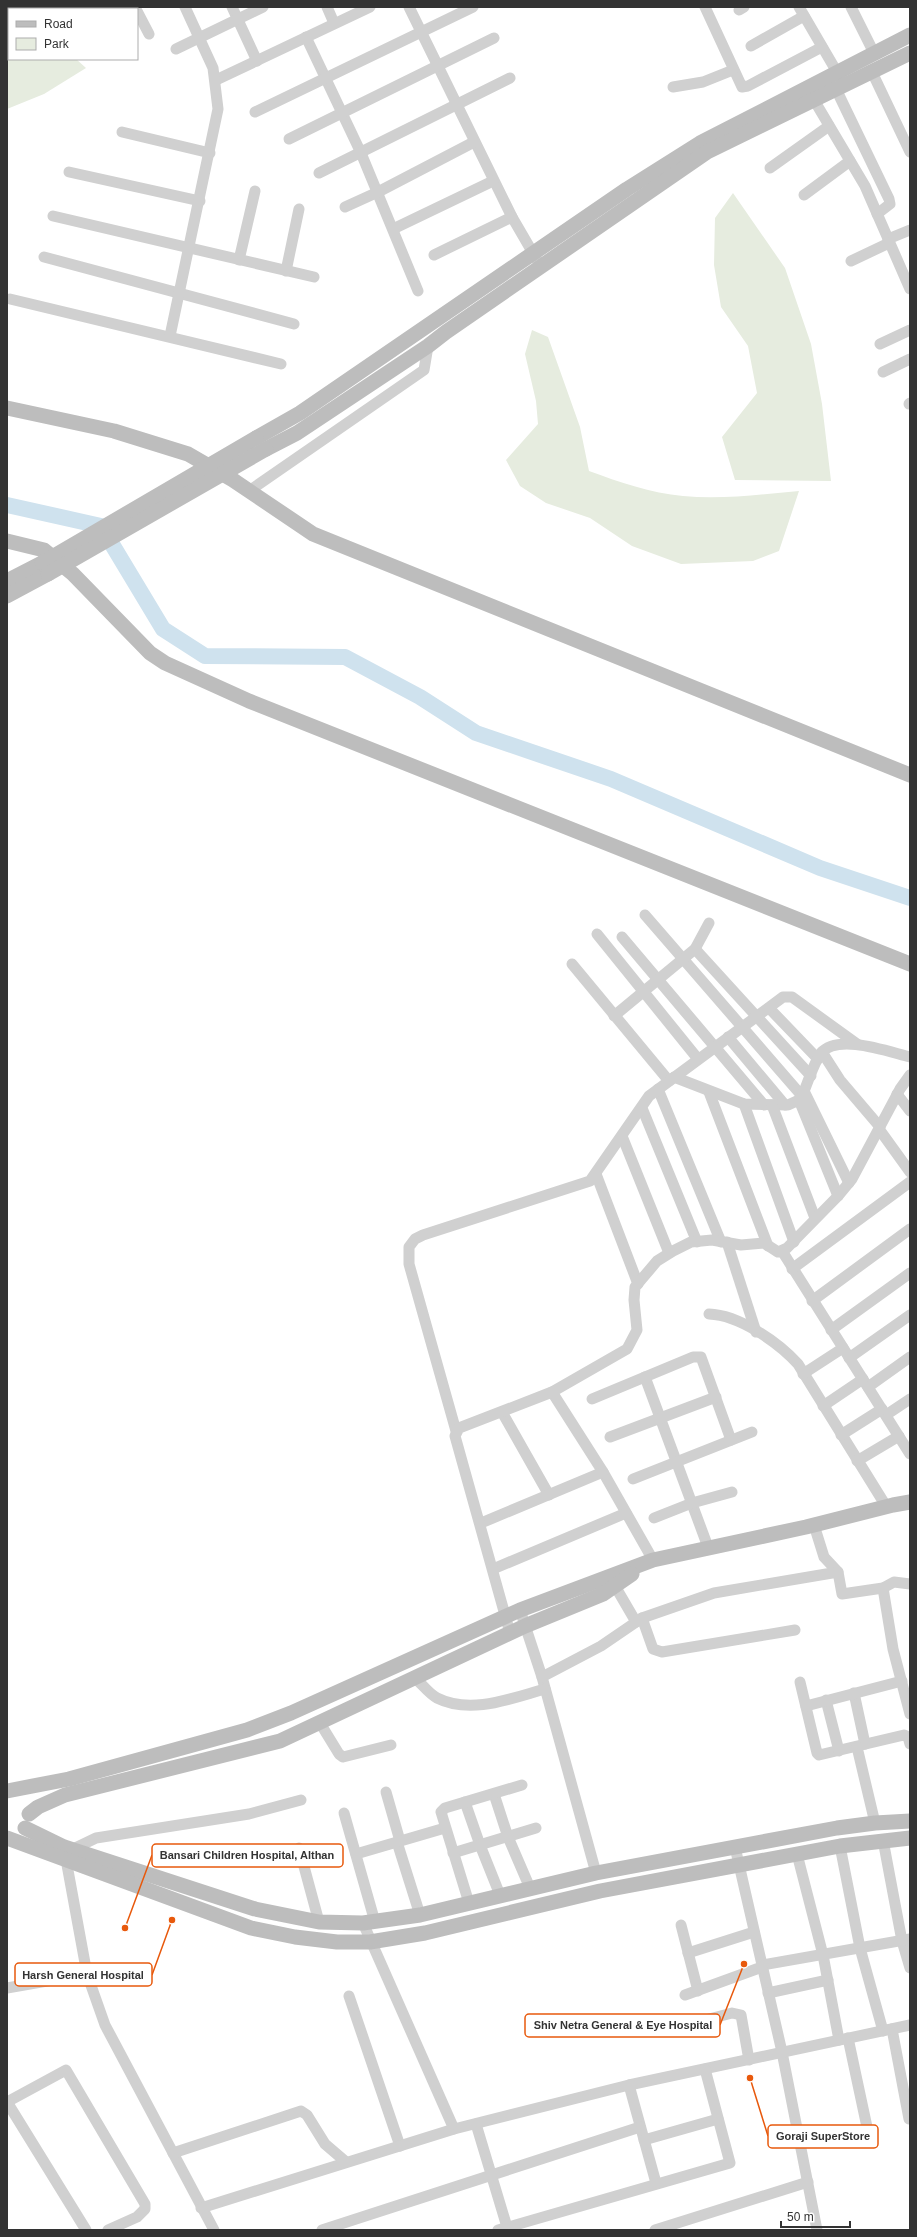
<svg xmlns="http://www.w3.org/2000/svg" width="917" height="2237" viewBox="0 0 917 2237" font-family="Arial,sans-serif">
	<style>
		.green { fill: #e6ecdf }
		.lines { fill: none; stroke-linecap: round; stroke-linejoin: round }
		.river { stroke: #cfe2ee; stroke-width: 16 }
		.street { stroke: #d0d0d0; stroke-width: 11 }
		.secondary { stroke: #bdbdbd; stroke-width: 15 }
		.secondary-bridge { stroke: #bdbdbd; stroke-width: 15 }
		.leader { fill: none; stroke: #e8590c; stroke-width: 1.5 }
		.callout-dot { fill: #e8590c; stroke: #fff; stroke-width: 1.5 }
		.callout { fill: #fff; stroke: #e8590c; stroke-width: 1.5 }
		.callout-label { font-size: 11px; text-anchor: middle; font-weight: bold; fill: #333 }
	</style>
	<rect width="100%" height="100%" fill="#fff"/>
	<!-- green -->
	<g class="green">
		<polygon points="7,7 25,7 26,9 9,9 9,59 76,59 86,68 44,94 7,109"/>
		<polygon points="733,193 785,268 811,344 822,404 831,481 735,480 722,437 757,393 748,346 721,307 714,265 715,218"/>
		<path d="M532 330 548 337 580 427 589 471C619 482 651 493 683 496 722 500 761 494 799 491L779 551 753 561 681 564 632 546 590 518 546 503 520 486 506 460 538 424 536 401 525 354Z"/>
	</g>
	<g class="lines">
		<!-- river -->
		<polyline class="river" points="7,505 101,526 163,629 205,656 345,657 420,697 476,733 611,779 820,868 910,898"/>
		<!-- street -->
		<g class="street">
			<polyline points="232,7 257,61"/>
			<polyline points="327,7 334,23"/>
			<polyline points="409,7 512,217 537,260"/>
			<polyline points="705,7 742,87 748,86 822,47"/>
			<polyline points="799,7 841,79"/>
			<polyline points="851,7 874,53"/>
			<polyline points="739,10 744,7"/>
			<polyline points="137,11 149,34"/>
			<polyline points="306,37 361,153 418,291"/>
			<polyline points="751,46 804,16"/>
			<polyline points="176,49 263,7"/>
			<polyline points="872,72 910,152"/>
			<polyline points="216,80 370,7"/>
			<polyline points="673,87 703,82 733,70"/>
			<polyline points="836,89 889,199 890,204 877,214"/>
			<polyline points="814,100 865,186 910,289"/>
			<polyline points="255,112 473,7"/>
			<polyline points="122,132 210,153"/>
			<polyline points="289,139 494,38"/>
			<polyline points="770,168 829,126"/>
			<polyline points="69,172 200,201"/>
			<polyline points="319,173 510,78"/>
			<polyline points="804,195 850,161"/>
			<polyline points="345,207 378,192 474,142"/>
			<polyline points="53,216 314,277"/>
			<polyline points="393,229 493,181"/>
			<polyline points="888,239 910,230"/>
			<polyline points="434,255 512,217"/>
			<polyline points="44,257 294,324"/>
			<polyline points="239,260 255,191"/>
			<polyline points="851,261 889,243"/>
			<polyline points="286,271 299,209"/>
			<polyline points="10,299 281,364"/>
			<polyline points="170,336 218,109 213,68 185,7"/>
			<polyline points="880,344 910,330"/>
			<polyline points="883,372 910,359"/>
			<polyline points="909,404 910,403"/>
			<polyline points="249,491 424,370 428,346"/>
			<polyline points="645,915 802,1096"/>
			<polyline points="597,934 698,1059"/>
			<polyline points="622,937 764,1105"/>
			<polyline points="695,949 811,1076"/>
			<polyline points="572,964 669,1081"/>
			<polyline points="769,1008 818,1059"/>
			<polyline points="614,1016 695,949 709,923"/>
			<polyline points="728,1037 785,1105"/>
			<polyline points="822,1052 840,1080 880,1127"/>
			<path d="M674 1077 744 1104 788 1105 799 1100 802 1096C808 1083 813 1064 821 1053 838 1033 889 1052 910 1057"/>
			<polyline points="658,1089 721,1242"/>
			<polyline points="804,1091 849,1183"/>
			<polyline points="709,1092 768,1246"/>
			<polyline points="897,1094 910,1111"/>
			<polyline points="799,1100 838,1196"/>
			<polyline points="744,1104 794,1242"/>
			<polyline points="772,1105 815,1218"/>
			<polyline points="642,1108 697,1242"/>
			<polyline points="879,1129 910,1172"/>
			<polyline points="622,1136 669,1253"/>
			<polyline points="596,1174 638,1284"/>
			<polyline points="727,1242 756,1332"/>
			<polyline points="782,1251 910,1454"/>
			<polyline points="792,1269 910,1182"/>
			<polyline points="812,1301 910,1229"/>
			<path d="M709 1314C739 1315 778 1342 798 1364L886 1506"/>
			<polyline points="831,1330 910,1273"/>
			<polyline points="849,1358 910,1315"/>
			<polyline points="803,1374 843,1348"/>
			<polyline points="645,1377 708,1547"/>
			<polyline points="868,1387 910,1357"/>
			<polyline points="552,1392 603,1472 653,1560"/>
			<polyline points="592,1399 693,1357 701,1357 731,1440"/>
			<polyline points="823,1406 863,1379"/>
			<polyline points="502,1412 549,1495"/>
			<polyline points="886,1415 910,1399"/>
			<polyline points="456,1431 409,1264 409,1247 415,1239 423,1235 590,1181 649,1096 783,997 792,997 857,1044"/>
			<polyline points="841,1435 882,1409"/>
			<polyline points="610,1437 716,1397"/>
			<polyline points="857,1461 899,1436"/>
			<polyline points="633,1479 752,1432"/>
			<polyline points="654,1518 692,1503 732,1492"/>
			<polyline points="481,1523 603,1472"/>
			<polyline points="814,1525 824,1557 838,1572"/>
			<polyline points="493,1569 626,1513"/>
			<polyline points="615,1586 636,1622"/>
			<polyline points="883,1588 893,1649 910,1714"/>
			<polyline points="520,1610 542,1677 596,1873"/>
			<polyline points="642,1618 653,1649 662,1652 795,1630"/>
			<polyline points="510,1633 455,1436 459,1428 552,1392 627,1349 637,1330 634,1300 635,1287 657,1261 673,1251 691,1242 712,1240 741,1245 764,1243 778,1252 787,1248 838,1196 852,1179 900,1089 910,1075"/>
			<polyline points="542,1677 601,1646 642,1618 714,1593 838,1572 842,1594 883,1588 894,1582 910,1584"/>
			<path d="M415 1678C422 1684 429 1694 437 1698 471 1715 512 1698 545 1689"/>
			<polyline points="800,1682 817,1753 819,1755 904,1735 908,1737 910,1744"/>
			<polyline points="854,1693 865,1744"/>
			<polyline points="826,1700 839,1751"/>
			<polyline points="806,1706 902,1681"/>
			<polyline points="320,1723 339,1754 343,1757 391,1745"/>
			<polyline points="857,1747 875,1823"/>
			<polyline points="386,1792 400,1841"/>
			<polyline points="494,1794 508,1837 530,1888"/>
			<polyline points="465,1802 480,1845 500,1895"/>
			<polyline points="344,1813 375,1922"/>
			<polyline points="883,1840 902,1941 910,1968"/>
			<polyline points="397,1842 420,1915"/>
			<polyline points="840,1846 860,1948 883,2031"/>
			<polyline points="735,1847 782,2052 817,2230"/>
			<polyline points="299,1848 319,1922"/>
			<polyline points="71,1850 96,1838 249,1814 301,1800"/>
			<polyline points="453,1853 536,1828"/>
			<polyline points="65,1854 87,1974 105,2025 214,2230"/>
			<polyline points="356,1854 445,1828"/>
			<polyline points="797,1854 823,1955 839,2040"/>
			<polyline points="469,1903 441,1812 445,1808 522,1785"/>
			<polyline points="363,1923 454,2129"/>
			<polyline points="681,1925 698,1991"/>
			<polyline points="688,1953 754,1932"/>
			<polyline points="762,1965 910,1939"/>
			<polyline points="7,1988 87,1974"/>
			<polyline points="768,1993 828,1980"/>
			<polyline points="685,1995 762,1967"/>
			<polyline points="349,1996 400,2146"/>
			<polyline points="694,2023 732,2013 741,2015 749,2060"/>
			<polyline points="892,2029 909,2119"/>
			<polyline points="848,2038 867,2127"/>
			<polyline points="629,2085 656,2183"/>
			<polyline points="7,2102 66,2070 145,2204 145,2209 137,2217 108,2230"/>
			<polyline points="7,2102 86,2230"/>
			<polyline points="476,2124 507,2227"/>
			<polyline points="644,2140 718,2119"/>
			<polyline points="173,2153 301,2111 307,2115 325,2144 346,2162"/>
			<polyline points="201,2208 454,2129 629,2085 910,2025"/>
			<polyline points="322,2230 640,2127"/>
			<polyline points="498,2230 730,2163 705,2069"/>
			<polyline points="655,2230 808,2182"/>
		</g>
		<!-- secondary -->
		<g class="secondary">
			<polyline points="7,408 114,431 188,454 233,480 313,534 910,775"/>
			<polyline points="256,438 300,413 627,189 700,143 910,35"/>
			<polyline points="266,449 297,433 428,346 446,332 707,152 910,53"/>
			<polyline points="7,541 44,550 73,574 150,653 165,663 249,701 910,964"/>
			<polyline points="7,581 42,563"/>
			<polyline points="7,596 48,574"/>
			<polyline points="7,1791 69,1779 247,1730 291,1713 520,1610 653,1560 806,1527 893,1505 910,1502"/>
			<polyline points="29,1814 38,1807 65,1795 280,1741 525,1626 603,1594 632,1574"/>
			<polyline points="25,1828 64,1847 255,1909 319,1922 363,1923 420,1915 596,1873 837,1828 875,1823 910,1821"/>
			<polyline points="7,1838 251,1928 295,1937 337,1942 370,1942 425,1933 600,1891 840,1846 910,1838"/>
		</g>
		<!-- secondary-bridge -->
		<g class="secondary-bridge">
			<polyline points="42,563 256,438"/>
			<polyline points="48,574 266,449"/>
		</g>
	</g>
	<!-- callouts -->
	<path class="leader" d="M125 1928L152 1855M172 1920L152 1975M744 1964L720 2025M750 2078L768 2136"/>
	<g class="callout-dot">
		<circle cx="125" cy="1928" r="4"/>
		<circle cx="172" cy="1920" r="4"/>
		<circle cx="744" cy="1964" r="4"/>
		<circle cx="750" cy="2078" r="4"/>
	</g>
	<g class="callout">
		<rect x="152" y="1844" width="191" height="23" rx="4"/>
		<rect x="15" y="1963" width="137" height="23" rx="4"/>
		<rect x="525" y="2014" width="195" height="23" rx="4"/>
		<rect x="768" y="2125" width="110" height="23" rx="4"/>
	</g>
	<g class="callout-label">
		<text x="247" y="1859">Bansari Children Hospital, Althan</text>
		<text x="83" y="1979">Harsh General Hospital</text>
		<text x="623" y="2029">Shiv Netra General &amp; Eye Hospital</text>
		<text x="823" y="2140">Goraji SuperStore</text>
	</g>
	<!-- border -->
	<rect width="917" height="2237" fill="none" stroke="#333333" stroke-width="16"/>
	<!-- legend -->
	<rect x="8" y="8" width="130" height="52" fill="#ffffff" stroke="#adadad"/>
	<rect x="16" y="21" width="20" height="6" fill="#bdbdbd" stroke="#adadad"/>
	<text x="44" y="28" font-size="12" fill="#333333">Road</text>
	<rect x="16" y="38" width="20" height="12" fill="#e6ecdf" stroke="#adadad"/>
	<text x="44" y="48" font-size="12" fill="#333333">Park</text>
	<!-- scale -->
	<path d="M781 2221v6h69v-6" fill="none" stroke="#333333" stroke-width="2"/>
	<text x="787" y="2221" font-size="12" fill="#333333" stroke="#ffffff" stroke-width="3" paint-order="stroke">50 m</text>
</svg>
